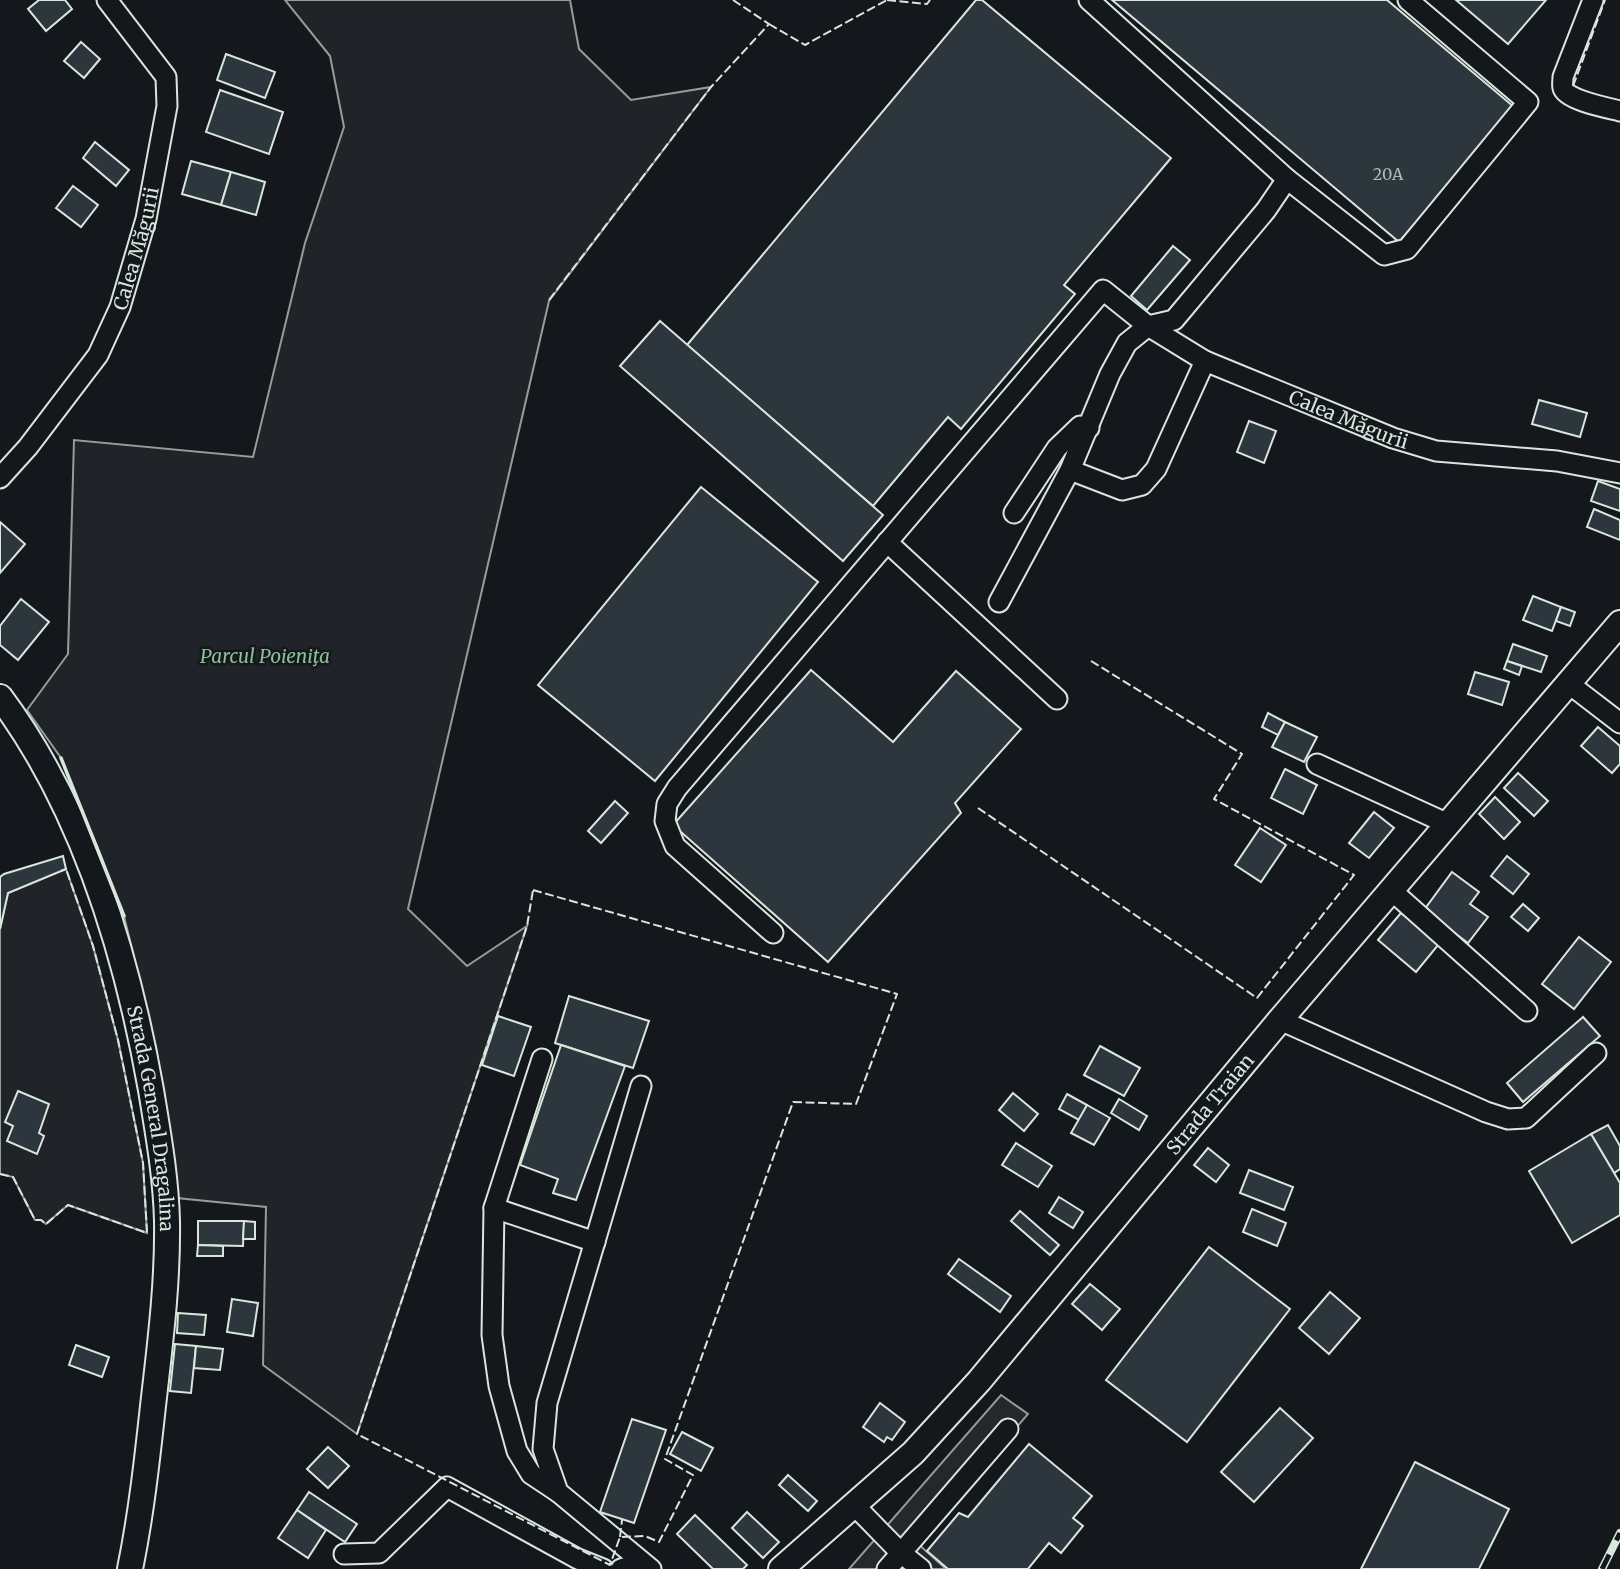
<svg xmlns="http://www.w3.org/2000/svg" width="1620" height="1569" viewBox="0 0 1620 1569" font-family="Merriweather,serif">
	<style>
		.green { fill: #202428; stroke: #939e99; stroke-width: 2 }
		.parking { fill: #24282b; stroke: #939e99; stroke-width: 2 }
		.building { fill: #2c363c; stroke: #d8e6dc; stroke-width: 2 }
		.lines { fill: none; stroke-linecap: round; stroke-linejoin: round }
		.minor-casing { stroke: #d8e6dc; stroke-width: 23 }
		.major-casing { stroke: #d8e6dc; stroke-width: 28 }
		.minor { stroke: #14181c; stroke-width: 19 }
		.major { stroke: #14181c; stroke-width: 24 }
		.rail-casing { stroke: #d8e6dc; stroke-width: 8 }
		.rail { stroke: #14181c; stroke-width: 5; stroke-dasharray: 16; stroke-linecap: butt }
		.fence { stroke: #d8e6dc; stroke-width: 2; stroke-dasharray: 9 3.5; stroke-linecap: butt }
		.wall { stroke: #d8e6dc; stroke-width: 3.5 }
		.labels { text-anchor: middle; stroke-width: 5; stroke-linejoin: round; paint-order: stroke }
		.number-label { font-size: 16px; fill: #adbab4 }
		.street-label { font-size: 19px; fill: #d8e6dc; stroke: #14181c }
		.park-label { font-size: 19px; font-style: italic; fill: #8ac095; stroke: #14181c }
	</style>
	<rect width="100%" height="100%" fill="#14181c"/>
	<!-- green -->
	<g class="green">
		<polygon points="285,0 570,0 579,49 631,100 711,87 549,301 408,909 467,966 527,926 357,1434 263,1365 266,1207 177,1198 156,1047 124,916 61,758 27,710 68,654 74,440 253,457 305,243 344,127 330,56"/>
		<polygon points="66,869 93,946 118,1040 143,1163 147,1233 68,1205 46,1224 41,1220 35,1220 13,1177 0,1174 0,929 8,893"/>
	</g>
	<!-- parking -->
	<polygon class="parking" points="1001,1395 1028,1414 917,1543 946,1569 849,1569"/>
	<!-- building -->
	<g class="building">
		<polygon points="39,0 65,0 72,9 46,31 28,9"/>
		<polygon points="976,0 982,0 1171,158 1064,285 1075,294 961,429 948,417 873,506 687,345"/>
		<polygon points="1112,0 1387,0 1514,107 1399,242"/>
		<polygon points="1456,0 1546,0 1508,44"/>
		<polygon points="81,42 100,59 84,78 64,61"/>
		<polygon points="226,54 275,72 265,98 217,80"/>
		<polygon points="220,90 283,112 269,154 206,132"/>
		<polygon points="95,142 129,170 116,186 83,158"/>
		<polygon points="191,161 231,172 221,205 182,194"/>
		<polygon points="231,172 265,182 256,215 221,205"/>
		<polygon points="73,186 98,205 81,227 56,208"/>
		<polygon points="1173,246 1190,260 1147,310 1131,296"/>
		<polygon points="660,321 883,515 843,561 620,366"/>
		<polygon points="1539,400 1587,413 1580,437 1532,424"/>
		<polygon points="1249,421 1276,431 1264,463 1237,452"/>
		<polygon points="1598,481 1620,489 1620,511 1591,501"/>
		<polygon points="701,487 818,582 655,781 538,685"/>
		<polygon points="1594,509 1620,520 1620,540 1587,527"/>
		<polygon points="0,522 25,544 0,573"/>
		<polygon points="1533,596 1561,607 1552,631 1523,620"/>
		<polygon points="21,599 49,622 18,660 0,645 0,626"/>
		<polygon points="1561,607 1575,612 1570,626 1556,621"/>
		<polygon points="1513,644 1547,656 1541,672 1507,661"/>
		<polygon points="1507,661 1522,666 1519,675 1504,669"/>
		<polygon points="811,670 893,742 956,671 1021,729 955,803 961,813 828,962 673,825"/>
		<polygon points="1475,672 1509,682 1502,705 1468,694"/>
		<polygon points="1268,713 1285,722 1278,735 1262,727"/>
		<polygon points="1285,722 1317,737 1304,762 1272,747"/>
		<polygon points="1598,727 1620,746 1620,764 1612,773 1581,746"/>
		<polygon points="1285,769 1317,785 1303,814 1271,798"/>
		<polygon points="1518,773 1548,801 1534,816 1504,788"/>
		<polygon points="1495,797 1520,822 1504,839 1479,814"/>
		<polygon points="615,801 628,813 601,843 588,831"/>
		<polygon points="1374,812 1394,828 1369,858 1349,843"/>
		<polygon points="1260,828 1286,845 1261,882 1235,865"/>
		<polygon points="63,856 66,869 8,893 0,929 0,877 4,874"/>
		<polygon points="1507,856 1529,874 1513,894 1491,876"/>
		<polygon points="1452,872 1479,892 1470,904 1488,917 1468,943 1424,910"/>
		<polygon points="1523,904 1539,918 1528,931 1511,917"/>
		<polygon points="1401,913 1439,944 1416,972 1378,940"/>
		<polygon points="1579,937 1611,962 1574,1009 1542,984"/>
		<polygon points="569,996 649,1021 633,1068 555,1043"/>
		<polygon points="498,1016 531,1027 514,1076 482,1065"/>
		<polygon points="1583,1017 1600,1036 1523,1102 1507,1083"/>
		<polygon points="561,1045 625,1066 576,1200 553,1193 558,1179 520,1165"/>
		<polygon points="1100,1046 1140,1068 1124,1096 1084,1075"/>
		<polygon points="18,1091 49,1104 39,1133 44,1136 37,1154 7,1141 13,1126 5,1122"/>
		<polygon points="1013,1093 1038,1114 1024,1131 999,1110"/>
		<polygon points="1067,1094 1087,1105 1079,1120 1059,1109"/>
		<polygon points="1119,1099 1147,1116 1139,1130 1111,1113"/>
		<polygon points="1087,1105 1110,1118 1094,1145 1071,1133"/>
		<polygon points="1608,1125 1620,1146 1620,1169 1614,1173 1591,1134"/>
		<polygon points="1591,1134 1620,1183 1620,1215 1572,1243 1529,1171"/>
		<polygon points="1016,1143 1052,1166 1038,1187 1002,1165"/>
		<polygon points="1208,1148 1229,1165 1216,1182 1194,1165"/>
		<polygon points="1249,1170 1293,1187 1284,1210 1240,1193"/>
		<polygon points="1059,1197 1083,1212 1073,1228 1049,1213"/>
		<polygon points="1252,1209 1286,1223 1277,1246 1243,1232"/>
		<polygon points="1020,1211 1059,1245 1050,1255 1011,1221"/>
		<polygon points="198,1221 244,1221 243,1246 198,1245"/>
		<polygon points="244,1221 255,1222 255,1239 243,1239"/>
		<polygon points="198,1245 223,1246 223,1256 197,1256"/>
		<polygon points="1209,1247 1290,1309 1187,1442 1106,1380"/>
		<polygon points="959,1259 1011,1296 1000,1312 948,1274"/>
		<polygon points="1090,1284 1120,1309 1102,1330 1072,1304"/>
		<polygon points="1330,1292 1360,1318 1329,1354 1299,1328"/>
		<polygon points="232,1299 258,1303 253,1336 227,1332"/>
		<polygon points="178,1313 206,1315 204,1335 177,1333"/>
		<polygon points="175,1344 196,1346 191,1393 170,1391"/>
		<polygon points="76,1345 109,1357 102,1377 69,1365"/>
		<polygon points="196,1346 223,1349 220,1370 194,1368"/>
		<polygon points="880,1403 905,1422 892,1440 887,1437 884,1442 863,1427"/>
		<polygon points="1280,1408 1313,1438 1254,1502 1221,1472"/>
		<polygon points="632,1419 666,1430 634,1523 600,1512"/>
		<polygon points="682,1432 713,1448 701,1471 670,1454"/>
		<polygon points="1029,1444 1092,1496 1073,1518 1083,1526 1061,1553 1049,1543 1028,1569 948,1569 927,1551 959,1513 968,1517"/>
		<polygon points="328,1447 349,1466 328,1488 307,1469"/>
		<polygon points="1415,1462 1509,1509 1479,1569 1361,1569"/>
		<polygon points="788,1475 817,1501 808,1511 779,1485"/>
		<polygon points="309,1492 357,1524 345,1542 297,1510"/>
		<polygon points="297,1510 326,1530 308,1558 278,1538"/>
		<polygon points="747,1512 779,1542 763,1558 732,1528"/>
		<polygon points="695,1515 747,1565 743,1569 713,1569 677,1534"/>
	</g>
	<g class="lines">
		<defs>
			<g id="minor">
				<polyline points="1089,0 1287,179 1384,255 1407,249 1528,102 1408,0"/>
				<path d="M1593 0 1563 77C1563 81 1562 85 1563 88 1566 100 1608 108 1620 111"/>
				<polyline points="1070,470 1122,490 1142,485 1156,469 1205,361"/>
				<path id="s1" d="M0 478 28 447 98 355 120 307 146 219 167 106 166 77 107 0"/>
				<polyline points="1014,513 1057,448 1080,426 1089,428"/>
				<polyline points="887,542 1057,699"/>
				<polyline points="999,602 1070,470 1110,374 1127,343 1148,326 1174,320 1266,210 1287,179"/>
				<polyline points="1568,683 1620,723"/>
				<polyline points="1317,764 1448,824"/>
				<polyline points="1391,890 1527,1011"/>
				<path id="s2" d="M773 933 675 846 665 821 667 804 677 788 1103 290 1148 326 1205 361 1393 438 1436 451 1557 461 1620 473"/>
				<polyline points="1280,1020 1486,1112 1508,1119 1526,1118 1596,1053"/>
				<polyline points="542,1059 494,1208 492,1335 499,1386 517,1451 531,1474 558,1492"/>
				<polyline points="641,1086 547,1403 543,1449 558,1492 651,1569"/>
				<polyline points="494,1208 595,1242"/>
				<polyline points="855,1506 901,1553 1008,1429"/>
				<polyline points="344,1554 379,1553 447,1487 578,1559 603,1569"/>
				<polyline points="621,1569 630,1566 640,1569"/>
				<polyline points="887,1569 901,1553 921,1569"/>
			</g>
			<g id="major">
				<path id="s3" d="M0 697C83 808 127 955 151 1090 158 1133 166 1177 167 1221 168 1283 160 1345 153 1406 147 1461 141 1515 130 1569"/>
				<path id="s4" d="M781 1569 913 1453 979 1381 1280 1020 1620 623"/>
			</g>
		</defs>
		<!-- minor casing -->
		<use href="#minor" class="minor-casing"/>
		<!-- major casing -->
		<use href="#major" class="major-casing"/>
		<!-- minor -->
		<use href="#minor" class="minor"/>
		<!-- major -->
		<use href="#major" class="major"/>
		<defs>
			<polyline id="rail" points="1602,1569 1620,1533"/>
		</defs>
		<!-- rail casing -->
		<use href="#rail" class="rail-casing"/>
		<!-- rail -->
		<use href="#rail" class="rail"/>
		<!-- fence -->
		<g class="fence">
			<polyline points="887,0 927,4 930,0"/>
			<polyline points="769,24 805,45 887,0"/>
			<polyline points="1573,86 1605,0"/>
			<polyline points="549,300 711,87 769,24 733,0"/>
			<polyline points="978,808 1257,998 1354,875 1214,799 1242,754 1091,661"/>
			<polygon points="533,890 897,994 856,1104 793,1102 665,1459 693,1475 659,1542 645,1536 620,1537 610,1565 357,1434 527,926"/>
			<polyline points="0,1174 13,1177 35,1220 41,1220 46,1224 68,1205 147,1233 143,1163 118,1040 93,946 66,869 61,871"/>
			<polyline points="620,1537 622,1520"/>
		</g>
		<!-- wall -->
		<polyline class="wall" points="61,758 124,916"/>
	</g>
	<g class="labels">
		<!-- number labels -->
		<g class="number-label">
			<text x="1388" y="180">20A</text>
		</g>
		<!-- street labels -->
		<g class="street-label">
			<text dy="7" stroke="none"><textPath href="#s1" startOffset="271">Calea Măgurii</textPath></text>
			<text dy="7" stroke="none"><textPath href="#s2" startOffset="1129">Calea Măgurii</textPath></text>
			<text dy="7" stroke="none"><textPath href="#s4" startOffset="634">Strada Traian</textPath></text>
			<text dy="7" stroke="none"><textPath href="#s3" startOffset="453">Strada General Dragalina</textPath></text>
		</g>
		<!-- park labels -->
		<g class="park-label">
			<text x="265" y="663">Parcul Poieniţa</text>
		</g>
	</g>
</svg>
